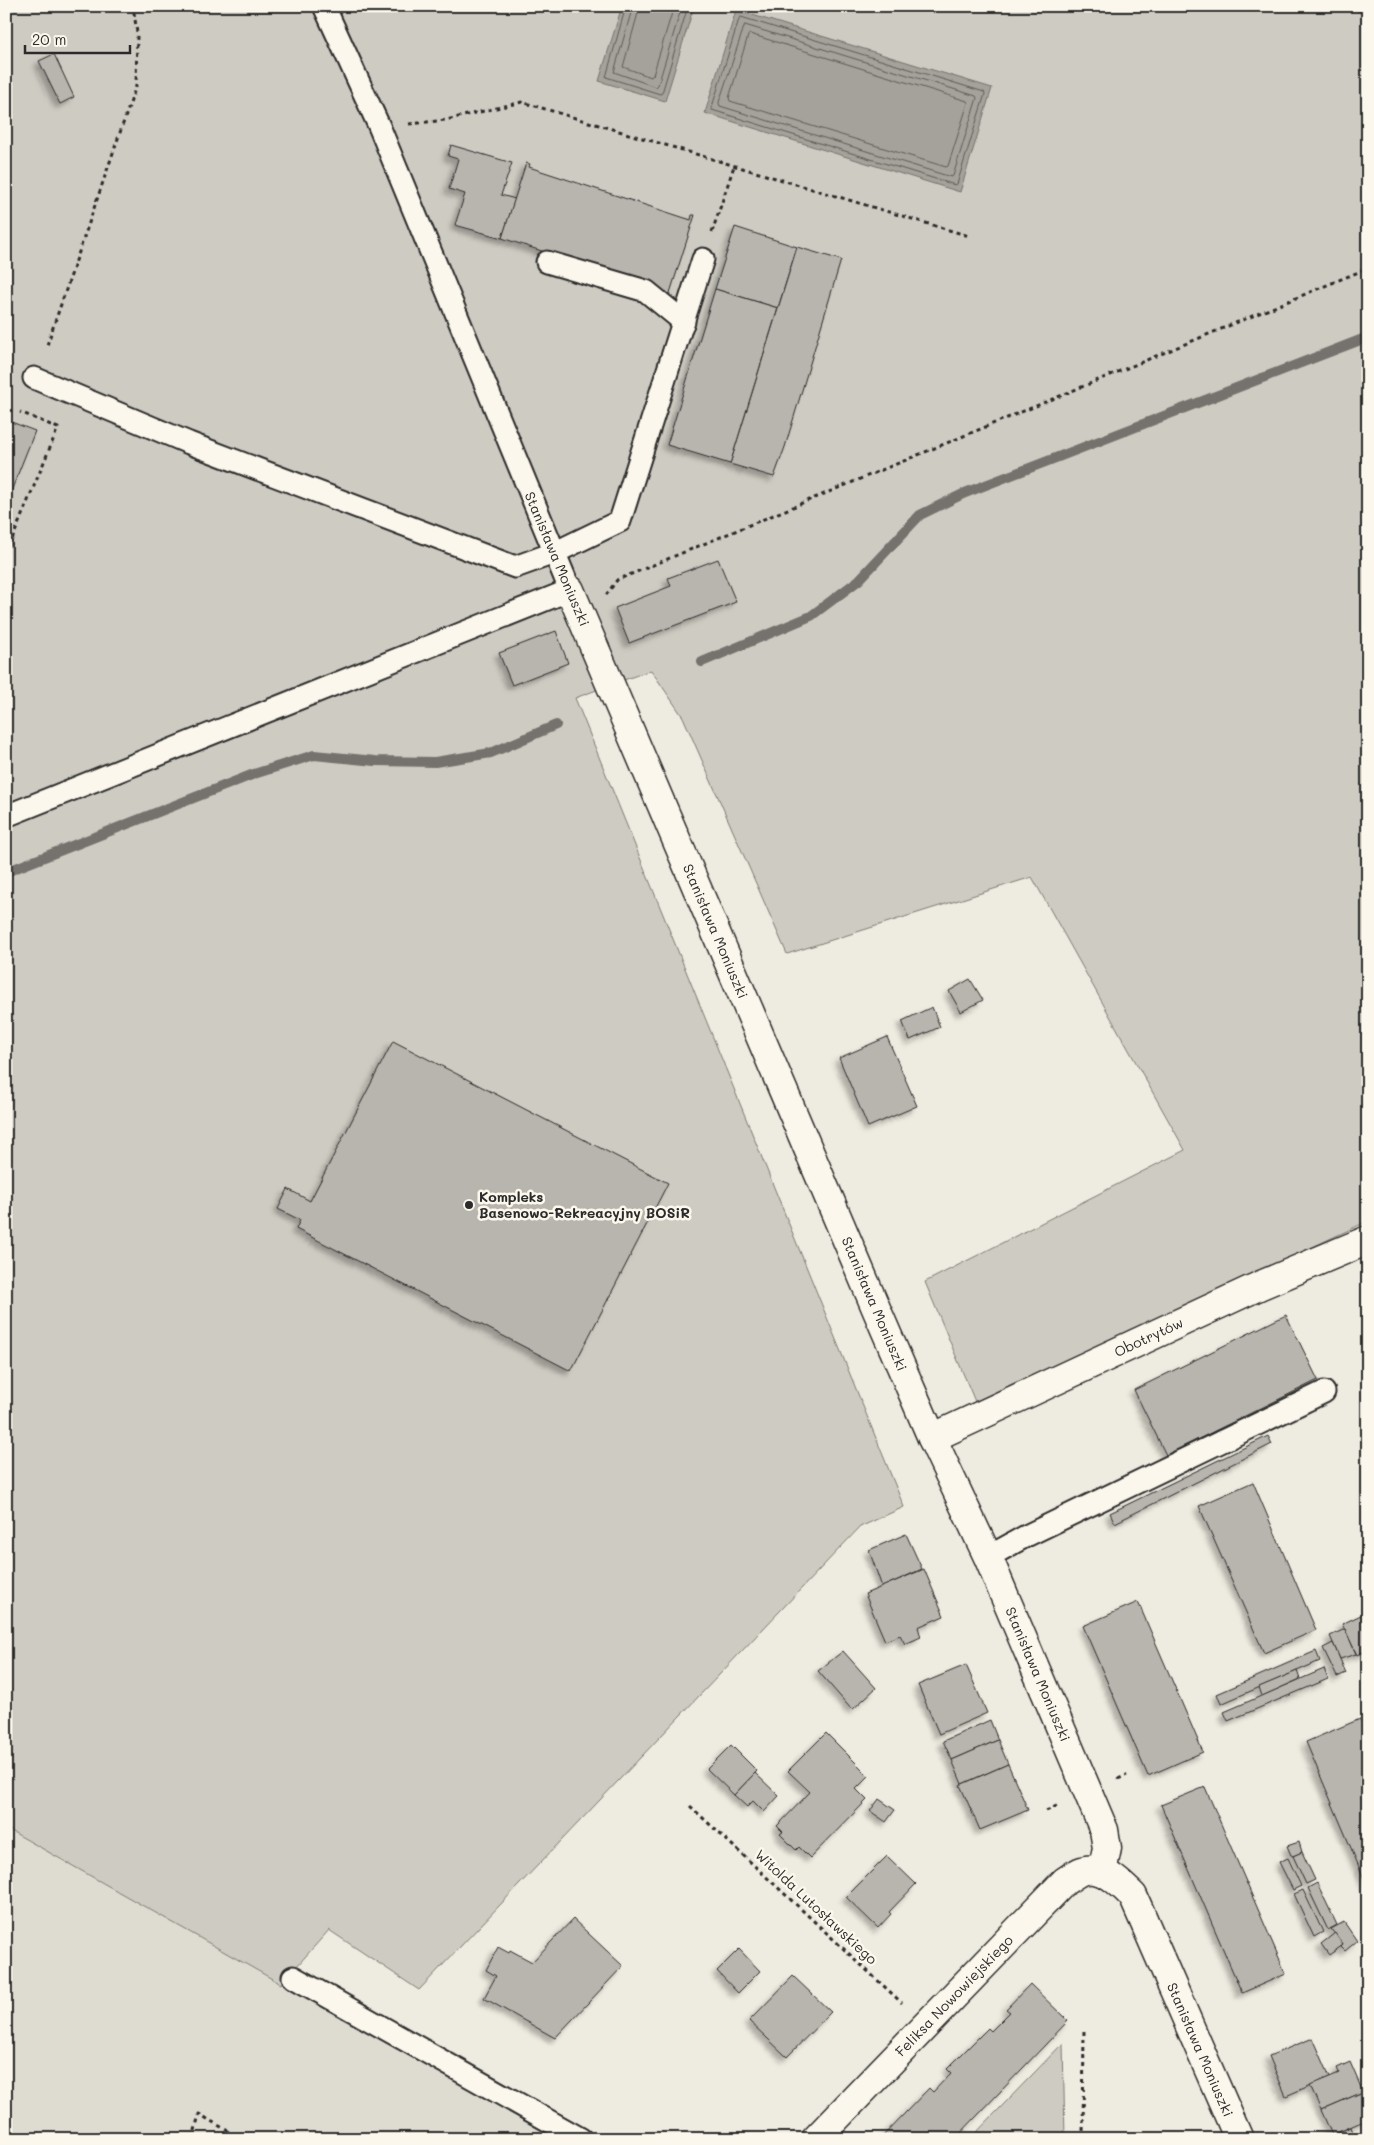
<svg xmlns="http://www.w3.org/2000/svg" width="1374" height="2145" viewBox="0 0 1374 2145" font-family="Mali,sans-serif">
	<style>
		.built { fill: #dedbd1 }
		.green { fill: #cecbc2; stroke: #7c7b76 }
		.water { fill: #a4a29a; stroke: #74726e }
		.lines { fill: none; stroke-linecap: round; stroke-linejoin: round }
		.shore { stroke: #5b5b57; stroke-width: 1 }
		.stream { stroke: #74726e; stroke-width: 10 }
		.building { fill: #b8b5ae; stroke: #2b2b2b; filter: url(#shadow) }
		.service-casing { stroke: #2b2b2b; stroke-width: 25 }
		.minor-casing { stroke: #2b2b2b; stroke-width: 31 }
		.path { stroke: #2b2b2b; stroke-width: 3; stroke-dasharray: 4 4; stroke-linecap: butt }
		.service { stroke: #fbf7ec; stroke-width: 21 }
		.minor { stroke: #fbf7ec; stroke-width: 28 }
		.poi-dot { fill: #2b2b2b; stroke: #fbf7ec; stroke-width: 2 }
		.labels { text-anchor: middle; stroke-width: 5; stroke-linejoin: round; paint-order: stroke }
		.street-label { font-size: 14px; fill: #2b2b2b; stroke: #fbf7ec }
		.poi-label { font-size: 14px; font-weight: bold; fill: #2b2b2b; stroke: #fbf7ec; text-anchor: start }
	</style>
	<defs>
		<filter id="shadow"><feDropShadow dx="-4.5" dy="4.5" stdDeviation="2.5" flood-color="#0004"/></filter>
	</defs>
	<rect width="100%" height="100%" fill="#eeebe0"/>
	<filter id="ink" filterUnits="userSpaceOnUse"><feTurbulence type="fractalNoise" baseFrequency=".02" numOctaves="2"/><feDisplacementMap in="SourceGraphic" scale="10" xChannelSelector="R" yChannelSelector="G"/><feConvolveMatrix kernelMatrix="1 2 1 2 8 2 1 2 1" color-interpolation-filters="sRGB"/></filter>
	<g filter="url(#ink)">
		<!-- built -->
		<polygon class="built" points="6,1828 281,1984 555,2139 6,2139"/>
		<!-- green -->
		<g class="green">
			<polygon points="6,6 1368,6 1368,1221 976,1404 925,1282 1185,1150 1032,877 787,954 683,717 651,670 575,698 904,1507 860,1527 419,1990 329,1930 281,1984 6,1828"/>
			<polygon points="1063,2043 1065,2139 970,2139"/>
		</g>
		<!-- water -->
		<g class="water">
			<polygon points="622,6 694,6 665,101 599,81"/>
			<polygon points="736,10 992,88 960,192 705,113"/>
		</g>
		<g class="lines">
			<!-- shore -->
			<g class="shore">
				<polyline points="626,6 606,77 660,94 662,93 688,6"/>
				<polyline points="633,6 614,72 656,87 658,85 682,6"/>
				<polyline points="640,6 623,67 651,77 653,75 674,6"/>
				<polygon points="741,17 984,92 985,94 957,184 955,185 712,110 712,107 739,19"/>
				<polygon points="745,25 976,96 977,98 953,176 951,177 720,106 719,103"/>
				<polygon points="750,34 967,101 968,103 948,166 946,167 730,101 729,98 748,36"/>
			</g>
			<!-- stream -->
			<g class="stream">
				<polyline points="702,662 811,616 859,580 920,515 965,493 1368,337"/>
				<polyline points="6,872 254,774 314,755 375,761 435,762 491,753 556,725"/>
			</g>
		</g>
		<!-- building -->
		<g class="building">
			<polygon points="54,54 74,97 60,104 39,61"/>
			<polygon points="451,145 512,163 501,195 515,199 502,238 455,225 465,194 449,189 458,159 448,156"/>
			<polygon points="526,163 530,164 529,167 691,220 692,215 695,215 669,296 666,296 667,292 502,238"/>
			<polygon points="735,227 797,247 778,308 715,289"/>
			<polygon points="797,247 841,260 785,447 774,477 730,464"/>
			<polygon points="715,289 778,308 730,464 667,445"/>
			<polygon points="6,420 35,431 6,504"/>
			<polygon points="718,559 736,602 629,643 615,608 671,586 668,578"/>
			<polygon points="556,631 568,663 512,685 499,653"/>
			<polygon points="970,979 983,1000 961,1012 949,991"/>
			<polygon points="932,1007 940,1027 910,1040 902,1021"/>
			<polygon points="887,1037 917,1106 868,1127 839,1058"/>
			<polygon points="393,1041 668,1183 571,1371 296,1229 300,1220 278,1209 288,1189 310,1201"/>
			<polygon points="1286,1315 1318,1380 1166,1455 1134,1390"/>
			<polygon points="1268,1436 1272,1444 1115,1523 1110,1513"/>
			<polygon points="1253,1482 1316,1630 1264,1653 1199,1506"/>
			<polygon points="906,1534 922,1569 882,1587 869,1550"/>
			<polygon points="924,1569 944,1616 918,1627 921,1637 905,1644 900,1635 885,1641 865,1594"/>
			<polygon points="1138,1602 1203,1752 1148,1776 1083,1626"/>
			<polygon points="1363,1614 1368,1623 1368,1650 1357,1655 1342,1624"/>
			<polygon points="1345,1629 1356,1654 1340,1659 1330,1636"/>
			<polygon points="1333,1643 1346,1673 1337,1677 1323,1648"/>
			<polygon points="843,1651 876,1688 852,1710 818,1671"/>
			<polygon points="1316,1651 1320,1661 1221,1704 1217,1694"/>
			<polygon points="966,1665 987,1713 939,1734 918,1685"/>
			<polygon points="1324,1669 1328,1679 1228,1721 1224,1712"/>
			<polygon points="1297,1671 1300,1679 1262,1696 1259,1687"/>
			<polygon points="1360,1719 1368,1738 1368,1888 1306,1742"/>
			<polygon points="990,1720 998,1740 952,1760 943,1741"/>
			<polygon points="826,1733 869,1776 856,1789 867,1800 810,1858 799,1847 796,1850 780,1834 783,1832 777,1826 810,1792 788,1771"/>
			<polygon points="998,1740 1008,1764 962,1784 952,1760"/>
			<polygon points="731,1745 757,1771 734,1795 707,1769"/>
			<polygon points="1008,1764 1028,1810 980,1830 960,1785"/>
			<polygon points="755,1773 779,1796 764,1812 753,1801 747,1807 734,1795"/>
			<polygon points="1205,1787 1286,1974 1242,1993 1161,1805"/>
			<polygon points="879,1799 895,1810 886,1822 870,1811"/>
			<polygon points="1299,1842 1302,1852 1293,1856 1291,1855 1287,1846"/>
			<polygon points="1302,1852 1315,1880 1306,1884 1293,1856"/>
			<polygon points="887,1856 916,1884 889,1912 891,1914 878,1928 846,1897"/>
			<polygon points="1288,1858 1301,1886 1293,1890 1279,1862"/>
			<polygon points="1317,1883 1337,1925 1328,1930 1308,1888"/>
			<polygon points="1303,1890 1323,1932 1314,1937 1294,1894"/>
			<polygon points="573,1919 623,1966 555,2038 484,1998 496,1976 486,1970 498,1947 509,1953 510,1950 532,1962"/>
			<polygon points="1344,1922 1357,1941 1345,1951 1341,1947 1343,1945 1331,1929"/>
			<polygon points="1335,1933 1343,1945 1329,1955 1321,1944"/>
			<polygon points="739,1949 760,1971 738,1993 717,1971"/>
			<polygon points="793,1976 831,2012 787,2057 749,2021"/>
			<polygon points="1030,1984 1068,2021 955,2139 885,2139 882,2137 929,2088 933,2092 951,2073 947,2069 988,2028 991,2031 1010,2012 1006,2009"/>
			<polygon points="1313,2038 1330,2077 1286,2096 1269,2056"/>
			<polygon points="1350,2062 1363,2092 1321,2110 1310,2085 1339,2073 1337,2068"/>
			<polygon points="1363,2092 1368,2102 1368,2119 1332,2135 1321,2110"/>
			<polygon points="1351,2127 1356,2139 1324,2139 1332,2135"/>
		</g>
		<g class="lines">
			<defs>
				<g id="service">
					<polyline points="547,262 646,291 684,322"/>
					<polyline points="34,378 189,443 515,567 554,553 620,521 703,259"/>
					<polyline points="6,816 570,590 379,126 324,6"/>
					<polyline points="988,1557 1026,1536 1324,1392"/>
					<polyline points="293,1977 581,2139"/>
				</g>
				<g id="minor">
					<path id="s1" d="M570 590 878 1313 932 1438 988 1557 1104 1830 1107 1848 1102 1872"/>
					<path id="s2" d="M932 1438 1261 1285 1368 1240"/>
					<path id="s3" d="M816 2139 1065 1881C1070 1878 1076 1873 1082 1871 1102 1864 1121 1884 1133 1896L1239 2139"/>
				</g>
			</defs>
			<!-- service casing -->
			<use href="#service" class="service-casing"/>
			<!-- minor casing -->
			<use href="#minor" class="minor-casing"/>
			<!-- path -->
			<g class="path">
				<polyline points="1343,6 1368,13"/>
				<polyline points="409,124 446,120 522,102 969,236"/>
				<polyline points="712,232 734,166"/>
				<polyline points="47,345 136,86 137,33 133,6"/>
				<polyline points="6,554 58,428 20,412"/>
				<polyline points="606,595 617,580 1368,268"/>
				<polyline points="1118,1779 1127,1775"/>
				<polyline points="690,1806 902,2003"/>
				<polyline points="1046,1811 1059,1805"/>
				<polyline points="193,2139 199,2114 242,2139"/>
				<polyline points="1083,2139 1084,2028"/>
			</g>
			<!-- service -->
			<use href="#service" class="service"/>
			<!-- minor -->
			<use href="#minor" class="minor"/>
		</g>
	</g>
	<!-- markers -->
	<circle class="poi-dot" cx="469" cy="1205" r="5"/>
	<g class="labels">
		<!-- street labels -->
		<g class="street-label">
			<text transform="translate(557 559) rotate(67)" y="5">Stanisława Moniuszki</text>
			<text dy="5" stroke="none"><textPath href="#s1" startOffset="371">Stanisława Moniuszki</textPath></text>
			<text dy="5" stroke="none"><textPath href="#s1" startOffset="776">Stanisława Moniuszki</textPath></text>
			<text dy="5" stroke="none"><textPath href="#s2" startOffset="239">Obotrytów</textPath></text>
			<text dy="5" stroke="none"><textPath href="#s1" startOffset="1181">Stanisława Moniuszki</textPath></text>
			<text transform="translate(816 1907) rotate(43)" y="5">Witolda Lutosławskiego</text>
			<text dy="5" stroke="none"><textPath href="#s3" startOffset="199">Feliksa Nowowiejskiego</textPath></text>
			<text dy="5" stroke="none"><textPath href="#s3" startOffset="606">Stanisława Moniuszki</textPath></text>
		</g>
		<!-- poi labels -->
		<g class="poi-label">
			<text x="479" y="1202">Kompleks<tspan x="479" dy="16">Basenowo-Rekreacyjny BOSiR</tspan></text>
		</g>
	</g>
	<!-- margin -->
	<rect width="1374" height="2145" fill="none" stroke="#fbf7ec" stroke-width="25"/>
	<rect x="12" y="12" width="1349" height="2120" fill="none" stroke="#2b2b2b" stroke-width="2" filter="url(#ink)"/>
	<!-- scale -->
	<path d="M25 45v8h105v-8" fill="none" stroke="#2b2b2b" stroke-width="2.5"/>
	<text x="32" y="45" font-size="15" fill="#2b2b2b" stroke="#fbf7ec" stroke-width="4" paint-order="stroke">20 m</text>
</svg>
